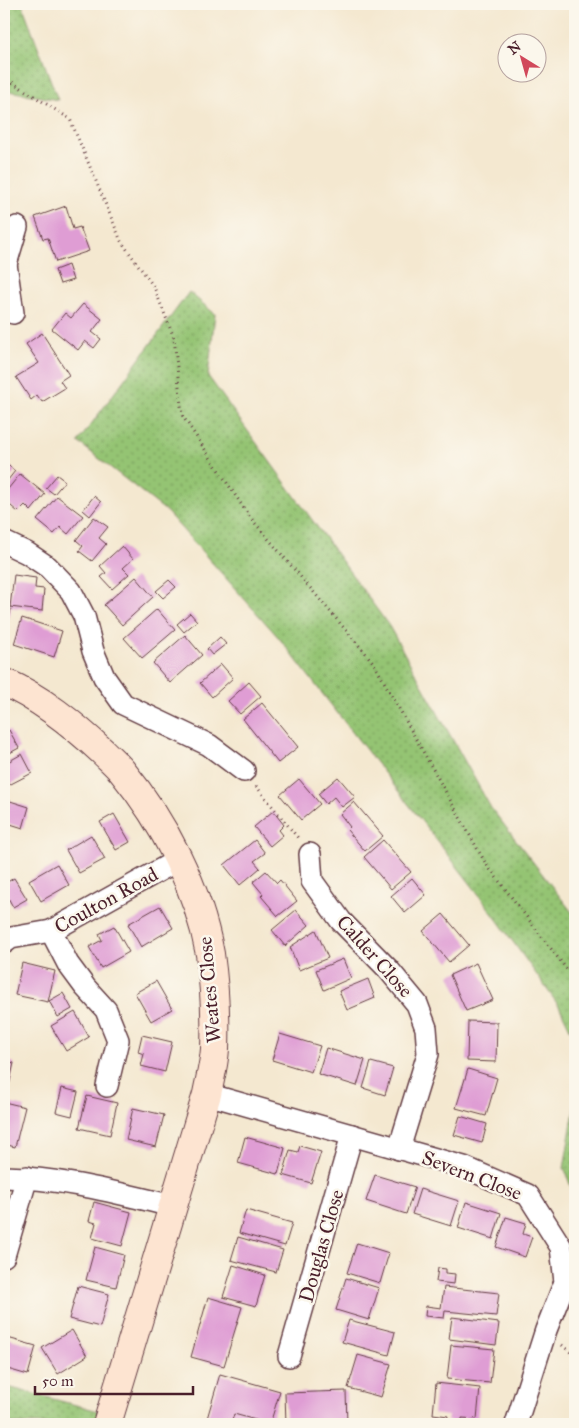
<svg xmlns="http://www.w3.org/2000/svg" width="579" height="1428" viewBox="0 0 579 1428" font-family="'IM FELL Great Primer',serif">
	<style>
		.grass { fill: url(#grass-dots); stroke: #6f724f }
		.building { fill: #df9dd4 }
		.lines { fill: none; stroke-linecap: round; stroke-linejoin: round }
		.street-casing { stroke: #643d44; stroke-width: 24 }
		.secondary-casing { stroke: #643d44; stroke-width: 30 }
		.path { stroke: #643d44; stroke-width: 3; stroke-dasharray: 1 4; stroke-linecap: butt }
		.street { stroke: #fff; stroke-width: 21 }
		.secondary { stroke: #fde4d1; stroke-width: 28 }
		.labels { text-anchor: middle; stroke-width: 5; stroke-linejoin: round; paint-order: stroke }
		.street-label { font-size: 20px; fill: #4a1f2b; stroke: #fbf7ec }
	</style>
	<defs>
		<pattern id="grass-dots" width="8" height="8" patternUnits="userSpaceOnUse" patternTransform="scale(1.25)"><rect width="8" height="8" fill="#94c473"/><path d="M2 2h.1M6 6h.1" fill="none" stroke="#7b9f5f" stroke-width="1.8" stroke-linecap="round"/></pattern>
	</defs>
	<rect width="100%" height="100%" fill="#fbf7ec"/>
	<filter id="ink" filterUnits="userSpaceOnUse"><feTurbulence type="fractalNoise" baseFrequency=".02" numOctaves="2"/><feDisplacementMap in="SourceGraphic" scale="10" xChannelSelector="R" yChannelSelector="G"/><feConvolveMatrix kernelMatrix="1 2 1 2 8 2 1 2 1" color-interpolation-filters="sRGB"/></filter>
	<filter id="wash" filterUnits="userSpaceOnUse"><feTurbulence type="fractalNoise" baseFrequency=".0096" numOctaves="4" result="noise"/><feDisplacementMap in="SourceGraphic" scale="20" xChannelSelector="R" yChannelSelector="G"/><feGaussianBlur stdDeviation="1.12" result="paint"/><feColorMatrix in="noise" values="0 0 0 0 0 0 0 0 0 0 0 0 0 0 0 0 0 1.4 0 .05"/><feComposite in="paint" operator="in"/></filter>
	<g filter="url(#wash)">
		<rect width="100%" height="100%" fill="#f4e8d0"/>
		<!-- grass -->
		<g class="grass">
			<polygon points="4,4 22,4 58,100 4,90"/>
			<polygon points="189,292 215,314 208,376 389,626 491,808 575,916 575,1039 559,1006 480,896 279,638 166,511 78,442"/>
			<polygon points="575,1104 575,1198 564,1168"/>
			<polygon points="4,1386 148,1424 4,1424"/>
		</g>
		<g id="blocks">
			<!-- building -->
			<g class="building">
				<polygon points="4,198 9,202 4,209"/>
				<polygon points="66,206 73,229 80,227 89,251 56,262 48,238 43,239 35,217"/>
				<polygon points="68,265 73,280 60,284 55,270"/>
				<polygon points="83,304 102,319 92,332 101,339 94,348 85,341 78,350 52,329 65,313 71,318"/>
				<polygon points="42,333 69,375 60,381 65,388 42,402 37,395 31,400 16,377 39,363 26,344"/>
				<polygon points="4,462 15,471 4,485"/>
				<polygon points="20,474 45,494 31,511 25,505 18,512 4,500 4,494"/>
				<polygon points="57,475 65,481 54,494 46,488"/>
				<polygon points="57,496 83,516 68,534 60,527 54,534 37,520"/>
				<polygon points="94,496 101,502 90,516 83,510"/>
				<polygon points="94,517 108,527 99,538 106,544 92,561 79,551 83,546 76,540"/>
				<polygon points="122,546 133,559 123,568 129,574 112,589 101,577 106,573 100,566"/>
				<polygon points="14,575 36,578 35,588 44,589 42,611 10,607"/>
				<polygon points="136,577 153,597 122,625 104,605"/>
				<polygon points="169,580 176,587 163,598 156,591"/>
				<polygon points="4,608 11,609 9,618 4,618"/>
				<polygon points="157,609 175,630 142,658 124,638"/>
				<polygon points="190,613 197,621 184,632 177,624"/>
				<polygon points="22,618 62,631 54,657 14,644"/>
				<polygon points="185,635 202,655 170,683 153,663"/>
				<polygon points="220,637 226,644 212,655 207,649"/>
				<polygon points="221,664 233,678 212,697 200,683"/>
				<polygon points="249,682 261,696 240,714 228,701"/>
				<polygon points="262,703 298,747 278,763 243,719"/>
				<polygon points="9,730 19,748 4,756 4,733"/>
				<polygon points="22,754 32,773 9,785 4,775 4,764"/>
				<polygon points="338,777 355,797 342,807 334,797 326,804 318,794"/>
				<polygon points="299,779 320,804 301,820 280,795"/>
				<polygon points="4,799 29,807 23,828 4,822"/>
				<polygon points="354,802 383,836 365,851 347,830 350,827 340,814"/>
				<polygon points="273,811 284,825 279,830 283,835 270,846 254,827"/>
				<polygon points="114,814 130,842 116,850 100,822"/>
				<polygon points="91,835 105,859 79,873 66,850"/>
				<polygon points="255,840 265,853 254,861 260,868 240,885 224,865"/>
				<polygon points="383,840 411,872 391,889 364,857"/>
				<polygon points="57,864 69,885 41,901 29,880"/>
				<polygon points="266,871 277,883 280,880 297,901 278,916 261,896 263,894 253,882"/>
				<polygon points="14,878 27,899 13,907 4,890 4,884"/>
				<polygon points="412,878 426,895 405,913 391,896"/>
				<polygon points="160,906 173,928 141,947 128,924"/>
				<polygon points="296,910 309,925 285,946 272,930"/>
				<polygon points="443,914 469,945 449,962 423,931"/>
				<polygon points="114,926 129,952 101,968 89,947 102,940 99,934"/>
				<polygon points="316,930 328,958 299,970 290,947"/>
				<polygon points="343,959 351,978 324,990 316,970"/>
				<polygon points="22,963 55,971 48,1002 15,995"/>
				<polygon points="476,963 493,1000 466,1011 450,975"/>
				<polygon points="368,979 375,998 347,1010 339,991"/>
				<polygon points="156,981 172,1009 151,1021 135,993"/>
				<polygon points="63,993 72,1009 58,1017 49,1001"/>
				<polygon points="75,1012 89,1037 66,1051 51,1026"/>
				<polygon points="468,1021 497,1022 496,1062 467,1061"/>
				<polygon points="280,1034 320,1046 311,1072 272,1060"/>
				<polygon points="142,1035 172,1042 165,1072 141,1066 144,1054 138,1052"/>
				<polygon points="326,1048 365,1060 357,1086 318,1074"/>
				<polygon points="4,1060 14,1063 7,1095 4,1094"/>
				<polygon points="371,1062 393,1068 385,1095 363,1088"/>
				<polygon points="468,1069 497,1078 486,1116 456,1108"/>
				<polygon points="62,1088 78,1092 72,1116 56,1112"/>
				<polygon points="87,1096 117,1103 110,1135 79,1128"/>
				<polygon points="4,1102 25,1107 15,1147 4,1144"/>
				<polygon points="133,1108 164,1115 156,1147 126,1140"/>
				<polygon points="460,1116 487,1124 482,1143 454,1135"/>
				<polygon points="245,1137 285,1148 278,1174 238,1163"/>
				<polygon points="300,1146 321,1152 311,1183 283,1175 290,1150 298,1152"/>
				<polygon points="375,1175 415,1187 406,1214 366,1201"/>
				<polygon points="420,1189 459,1201 451,1226 412,1214"/>
				<polygon points="94,1202 131,1212 122,1246 92,1238 96,1223 89,1221"/>
				<polygon points="466,1202 501,1213 493,1239 458,1228"/>
				<polygon points="246,1210 292,1223 285,1246 239,1233"/>
				<polygon points="506,1217 526,1223 523,1234 532,1237 525,1257 496,1247"/>
				<polygon points="238,1237 283,1250 276,1272 231,1260"/>
				<polygon points="357,1243 389,1253 380,1283 347,1273"/>
				<polygon points="95,1247 124,1255 116,1287 86,1280"/>
				<polygon points="233,1265 265,1275 256,1306 223,1297"/>
				<polygon points="438,1268 446,1269 446,1273 455,1274 454,1284 436,1282"/>
				<polygon points="346,1278 379,1288 369,1320 336,1310"/>
				<polygon points="78,1286 109,1294 100,1327 69,1319"/>
				<polygon points="444,1287 499,1293 496,1316 445,1311 444,1318 425,1316 426,1306 441,1308"/>
				<polygon points="208,1297 242,1307 224,1366 191,1357"/>
				<polygon points="452,1317 499,1323 496,1345 449,1339"/>
				<polygon points="349,1320 395,1332 389,1355 342,1342"/>
				<polygon points="72,1330 87,1356 58,1374 42,1348"/>
				<polygon points="4,1337 36,1346 28,1375 4,1368"/>
				<polygon points="451,1345 494,1349 490,1383 447,1379"/>
				<polygon points="358,1355 391,1364 381,1397 348,1388"/>
				<polygon points="220,1374 280,1391 270,1424 234,1414 231,1424 214,1424 206,1422"/>
				<polygon points="436,1383 480,1388 477,1419 462,1418 462,1423 447,1421 448,1416 433,1414"/>
				<polygon points="346,1391 347,1424 286,1424 285,1393"/>
			</g>
		</g>
	</g>
	<g filter="url(#ink)">
		<use href="#blocks" fill-opacity="0" stroke="#643d44" stroke-width="1"/>
		<g class="lines">
			<defs>
				<g id="street">
					<polyline points="4,264 6,264 13,313"/>
					<polyline points="6,264 17,227"/>
					<polyline points="4,542 27,553 48,567 71,591 84,616 93,651 104,677 123,704 209,745 244,771"/>
					<polyline points="310,854 312,881 341,921 388,969 417,1004 426,1028 428,1054 399,1149"/>
					<polyline points="51,931 68,964 85,987 106,1010 118,1040 107,1086"/>
					<polyline points="4,943 11,938 51,931 178,860"/>
					<polyline points="207,1094 464,1167 528,1195 561,1247 565,1282 546,1330 516,1424"/>
					<path d="M4 1177C62 1178 117 1193 173 1206"/>
					<polyline points="4,1256 27,1177"/>
					<polyline points="289,1356 352,1135"/>
				</g>
				<path id="secondary" d="M4 682C41 698 73 724 103 752 109 758 116 764 122 771 164 822 198 888 210 954 214 982 216 1020 215 1049 214 1064 210 1079 207 1094L107 1424"/>
			</defs>
			<!-- street casing -->
			<use href="#street" class="street-casing"/>
			<!-- secondary casing -->
			<use href="#secondary" class="secondary-casing"/>
			<!-- path -->
			<g class="path">
				<polyline points="4,77 70,119 121,241 154,287 174,338 182,415 249,516 373,662 486,864 575,980"/>
				<polyline points="256,786 298,838"/>
				<polyline points="562,1345 575,1356"/>
			</g>
			<!-- street -->
			<use href="#street" class="street"/>
			<!-- secondary -->
			<use href="#secondary" class="secondary"/>
		</g>
	</g>
	<g class="labels">
		<!-- street labels -->
		<g class="street-label">
			<text transform="translate(106 900) rotate(-29)" y="7">Coulton Road</text>
			<text transform="translate(375 956) rotate(48)" y="7">Calder Close</text>
			<text transform="translate(209 990) rotate(-95)" y="7">Weates Close</text>
			<text transform="translate(472 1175) rotate(21)" y="7">Severn Close</text>
			<text transform="translate(321 1246) rotate(-74)" y="7">Douglas Close</text>
		</g>
	</g>
	<!-- margin -->
	<rect width="579" height="1428" fill="none" stroke="#fbf7ec" stroke-width="20"/>
	<!-- north arrow -->
	<g transform="translate(522 58) rotate(323)"><circle r="24" fill="#fbf7ec" stroke="#b4a19f"/>
	<path d="M0-4L9 19L0 12L-9 19Z" fill="#d1495b"/>
	<text y="-8" font-size="14" font-weight="bold" text-anchor="middle" fill="#4a1f2b">N</text>
	</g>
	<!-- scale -->
	<path d="M35 1386v8h158v-8" fill="none" stroke="#4a1f2b" stroke-width="2.5"/>
	<text x="42" y="1386" font-size="15" fill="#4a1f2b" stroke="#fbf7ec" stroke-width="4" paint-order="stroke">50 m</text>
</svg>
